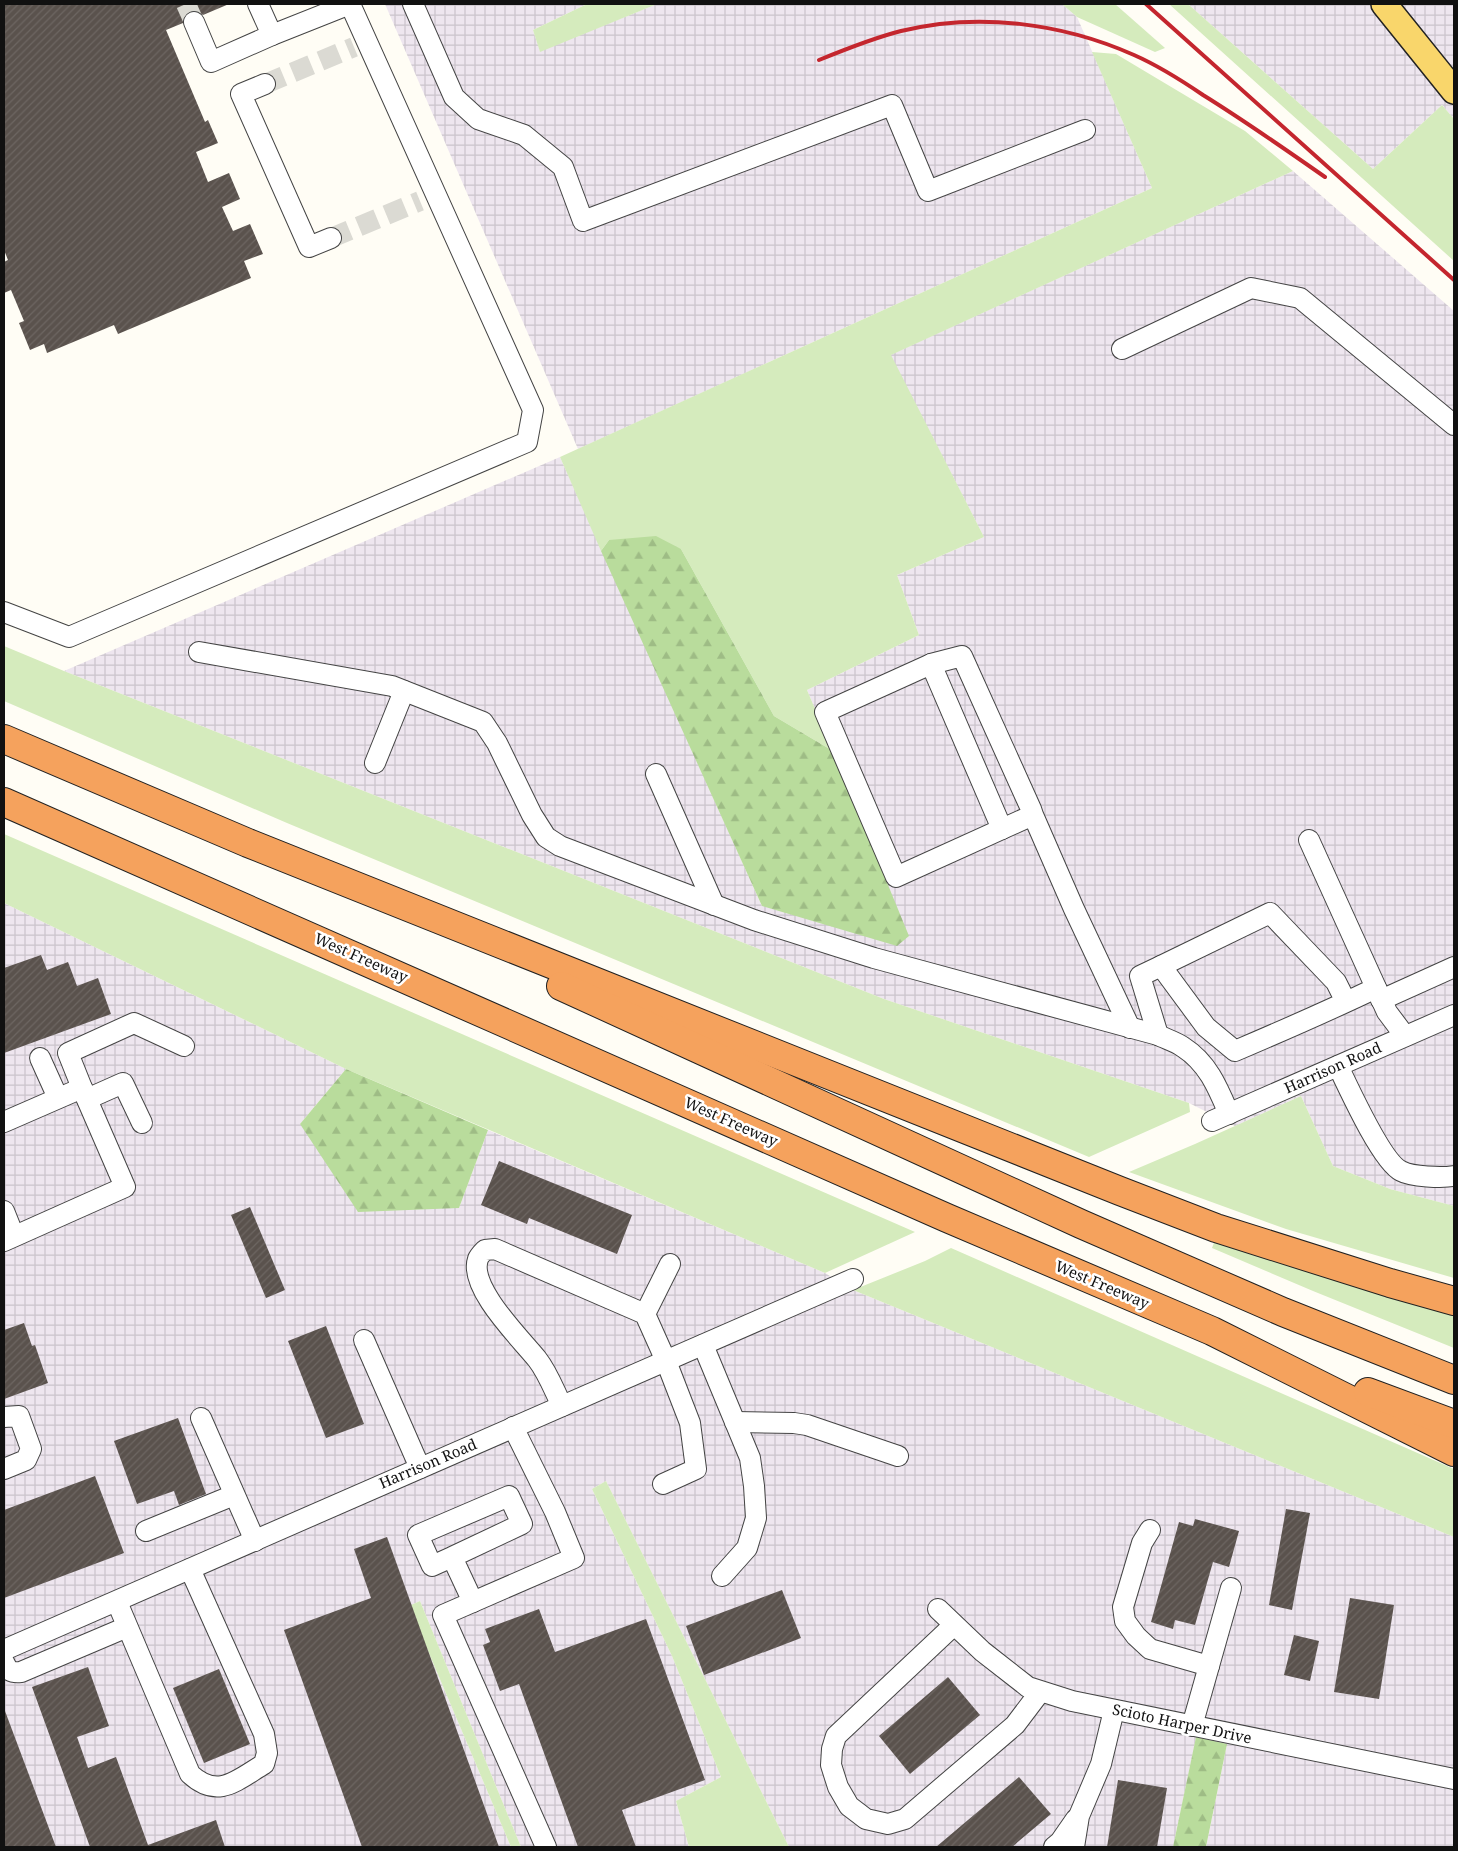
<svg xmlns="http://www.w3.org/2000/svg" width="1458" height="1851" viewBox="0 0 1458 1851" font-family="'Noto Serif',serif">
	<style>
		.industrial { fill: url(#industrial-grid) }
		.grass { fill: #d5ebbd }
		.forest { fill: url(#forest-firs) }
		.building { fill: url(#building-hatch) }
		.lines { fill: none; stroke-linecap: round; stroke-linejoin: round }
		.minor-tunnel { stroke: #dbdad3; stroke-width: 20; stroke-dasharray: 20 10; stroke-linecap: butt }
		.minor-casing { stroke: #444; stroke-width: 22 }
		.major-casing { stroke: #222; stroke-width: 28 }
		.highway-casing { stroke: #222; stroke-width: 30 }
		.minor { stroke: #fff; stroke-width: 20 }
		.major { stroke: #f9d66b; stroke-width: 25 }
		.highway { stroke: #f5a25d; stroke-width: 28 }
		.rail { stroke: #c4262e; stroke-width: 4 }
		.labels { text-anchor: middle; stroke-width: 5; stroke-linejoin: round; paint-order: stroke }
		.street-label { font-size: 15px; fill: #111; stroke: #fff }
	</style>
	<defs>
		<pattern id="industrial-grid" width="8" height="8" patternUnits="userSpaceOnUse" patternTransform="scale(1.25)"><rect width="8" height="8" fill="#eee6ef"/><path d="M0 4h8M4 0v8" fill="none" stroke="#cbc4cc"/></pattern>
		<pattern id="forest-firs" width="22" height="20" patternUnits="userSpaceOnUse" patternTransform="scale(1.25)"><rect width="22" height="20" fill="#b9dc9c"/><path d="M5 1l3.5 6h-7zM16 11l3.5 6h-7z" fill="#9ebc85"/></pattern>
		<pattern id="building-hatch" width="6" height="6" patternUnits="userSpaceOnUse" patternTransform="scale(1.25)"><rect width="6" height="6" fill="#5a524d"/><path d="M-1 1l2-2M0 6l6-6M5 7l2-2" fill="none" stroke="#6d6662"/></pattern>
	</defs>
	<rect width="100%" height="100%" fill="#fffdf5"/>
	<!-- industrial -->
	<g class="industrial">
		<polygon points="385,4 587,4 533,30 540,51 657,4 1062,4 1077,17 1152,188 578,449"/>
		<polygon points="1188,4 1454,4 1454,119 1442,105 1373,169"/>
		<polygon points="1293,171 1454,311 1454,1206 1390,1189 1333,1166 1301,1096 1235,1126 1189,1103 884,999 64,671 560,457 762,906 833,751 807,690 919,635 897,575 984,537 890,355"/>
		<polygon points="4,903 346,1069 300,1124 459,1208 488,1130 825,1273 853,1290 1454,1537 1454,1847 1206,1847 1227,1744 1196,1738 1173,1847 789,1847 606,1481 592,1489 672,1656 721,1777 676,1801 689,1847 521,1847 420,1601 409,1606 511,1847 4,1847"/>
	</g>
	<!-- grass -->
	<g class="grass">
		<polygon points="587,4 657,4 540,52 533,30"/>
		<polygon points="1062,4 1115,4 1165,48 1155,52 1077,17"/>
		<polygon points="1169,4 1188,4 1373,169 1442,105 1454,119 1454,261"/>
		<polygon points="1092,52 1116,54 1245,131 1293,171 891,355 984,537 897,575 919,635 807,690 833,751 774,716 681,549 609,540 601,551 560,457 1152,188"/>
		<polygon points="4,646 64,671 884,999 1189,1103 1190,1112 1089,1157 287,823 4,701"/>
		<polygon points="4,834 915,1232 825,1273 346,1069 4,903"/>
		<polygon points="1301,1096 1333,1166 1390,1189 1454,1206 1454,1278 1286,1229 1129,1172 1195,1144"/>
		<polygon points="1215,1240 1355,1287 1454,1314 1454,1348 1313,1291 1212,1248"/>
		<polygon points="951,1248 1454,1469 1454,1537 853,1290 925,1261"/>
		<polygon points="606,1481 789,1847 689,1847 676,1801 721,1777 672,1656 592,1489"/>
		<polygon points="420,1601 521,1847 511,1847 409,1606"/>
	</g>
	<!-- forest -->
	<g class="forest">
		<polygon points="656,536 681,549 774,716 833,751 909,936 897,946 762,906 601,551 609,540"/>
		<polygon points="346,1069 488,1130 459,1208 358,1212 300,1124"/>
		<polygon points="1196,1737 1227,1744 1206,1847 1173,1847"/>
	</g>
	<!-- building -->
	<g class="building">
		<polygon points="4,4 229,4 203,15 196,10 190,11 184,15 183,23 166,30 205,122 208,120 218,143 196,152 208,182 229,173 240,199 222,207 233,231 250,224 263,254 244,261 251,278 118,334 114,325 47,353 44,344 30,350 19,323 24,321 11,290 4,293 4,262 8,260 4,250"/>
		<polygon points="41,955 47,970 68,962 77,986 98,978 111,1014 4,1053 4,968"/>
		<polygon points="499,1161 632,1215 617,1254 529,1218 527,1224 481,1205"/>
		<polygon points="250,1207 285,1290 266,1298 231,1215"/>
		<polygon points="24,1323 32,1346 35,1345 48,1383 4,1399 4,1330"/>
		<polygon points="326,1326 364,1424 326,1438 288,1341"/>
		<polygon points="178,1418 206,1494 179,1505 174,1491 137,1504 114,1441"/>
		<polygon points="95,1476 124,1553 4,1598 4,1510"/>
		<polygon points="1286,1509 1310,1513 1292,1610 1269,1605"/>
		<polygon points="1195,1519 1239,1531 1229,1567 1213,1562 1195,1625 1175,1620 1173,1629 1151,1622 1179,1522 1193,1526"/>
		<polygon points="387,1537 499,1847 362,1847 284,1630 371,1598 354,1549"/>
		<polygon points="782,1590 801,1638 704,1675 686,1626"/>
		<polygon points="1350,1598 1394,1605 1379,1699 1334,1692"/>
		<polygon points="539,1609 555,1652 646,1619 705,1780 622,1810 636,1847 578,1847 519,1684 500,1691 483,1645 490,1642 485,1629"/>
		<polygon points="1294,1635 1319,1641 1310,1681 1284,1675"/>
		<polygon points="88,1667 109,1726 77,1737 88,1768 116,1757 148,1845 216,1820 225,1847 90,1847 32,1687"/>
		<polygon points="219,1669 250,1744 204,1763 173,1688"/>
		<polygon points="948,1677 980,1715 910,1774 879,1736"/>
		<polygon points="4,1711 5,1711 56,1847 4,1847"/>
		<polygon points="1019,1777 1051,1814 1012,1847 936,1847"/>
		<polygon points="1118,1780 1167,1788 1157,1847 1107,1847"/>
	</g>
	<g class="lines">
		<!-- minor-tunnel -->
		<g class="minor-tunnel">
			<polyline points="186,4 194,22"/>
			<polyline points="265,84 354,47"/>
			<polyline points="331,238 420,201"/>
		</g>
		<defs>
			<g id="minor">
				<polyline points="258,4 272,35 350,4"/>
				<polyline points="413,4 454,97 478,119 524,135 563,167 583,221 892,105 928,191 1085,130"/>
				<polyline points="194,22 211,62 272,35"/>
				<polyline points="265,84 241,94 309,247 331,238"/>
				<polyline points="1122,349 1251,288 1300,298 1454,425"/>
				<polyline points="4,612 69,637 527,442 533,410 350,4"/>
				<path d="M199 652 392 686 483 722 497 743 532 815 546 837 560 846 754 920 874 958 1158 1035C1166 1039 1176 1042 1183 1047 1208 1063 1218 1088 1229 1114"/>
				<polyline points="931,664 1002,829"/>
				<polyline points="375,763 404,691"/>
				<polyline points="656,774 714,905"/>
				<polyline points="1033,815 896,877 825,712 931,664 962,656 1031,809 1033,815 1074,909 1130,1028"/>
				<polyline points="1309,840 1387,1012 1405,1036"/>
				<polyline points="1381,1000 1454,967"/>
				<path d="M1346 1002 1336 982 1270 913 1161 966 1206 1027 1235 1051C1282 1031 1330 1010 1376 988"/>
				<polyline points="1158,1035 1140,976 1161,966"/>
				<polyline points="40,1058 58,1098"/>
				<path d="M1338 1066C1348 1087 1382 1162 1401 1171 1412 1177 1442 1178 1454 1176"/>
				<polyline points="87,1099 123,1083 142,1123"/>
				<polyline points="1212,1121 1454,1015"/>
				<polyline points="4,1122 82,1088 68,1053 134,1023 184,1046"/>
				<polyline points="4,1211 14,1236"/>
				<polyline points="4,1241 125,1187 82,1088"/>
				<polyline points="645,1314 670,1264"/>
				<polyline points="364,1340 420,1468"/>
				<polyline points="703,1345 750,1458 754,1486 756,1518 747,1548 722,1576"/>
				<path d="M562 1406C554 1390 548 1373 537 1359 520 1338 468 1287 478 1259 479 1256 483 1252 485 1250L495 1249 645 1314 666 1361 690 1423 696 1469 663 1484"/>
				<polyline points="4,1417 19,1416 31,1449 26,1460 4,1469"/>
				<polyline points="201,1418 255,1541"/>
				<polyline points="735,1422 794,1423 807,1425 898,1456"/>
				<polyline points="513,1427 555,1512 574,1558 443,1615 546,1847"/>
				<polyline points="1150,1530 1142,1543 1123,1607 1125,1621 1136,1636 1150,1649 1209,1666"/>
				<polyline points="146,1531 234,1495"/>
				<polyline points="452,1557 432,1566 418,1535 509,1496 522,1524 452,1557 473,1602"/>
				<path d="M117 1602 190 1774C218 1800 237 1780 264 1764L267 1753 264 1734 190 1569"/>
				<polyline points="938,1609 982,1651 1028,1687 1072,1701 1454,1779"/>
				<polyline points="954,1625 836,1736 832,1749 831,1765 838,1787 849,1806 866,1819 888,1824 905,1819 1015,1725 1040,1692"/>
				<polyline points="4,1650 853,1279"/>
				<path d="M4 1662C8 1671 11 1673 21 1672L127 1627"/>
				<polyline points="1192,1726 1231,1588"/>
				<polyline points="1054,1847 1060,1842 1076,1819"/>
				<polyline points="1074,1847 1079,1816 1101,1764 1114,1710"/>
			</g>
			<polyline id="major" points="1384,4 1454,91"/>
			<g id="highway">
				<polyline points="4,739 248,843 1120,1191 1216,1228 1390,1283 1454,1301"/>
				<polyline points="4,802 947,1218 1212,1331 1454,1452"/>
				<polyline points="561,986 1081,1224 1283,1312 1454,1380"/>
				<polyline points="1368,1392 1454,1424"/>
			</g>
		</defs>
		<!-- minor casing -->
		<use href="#minor" class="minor-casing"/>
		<!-- major casing -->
		<use href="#major" class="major-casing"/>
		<!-- highway casing -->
		<use href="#highway" class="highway-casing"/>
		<!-- minor -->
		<use href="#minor" class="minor"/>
		<!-- major -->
		<use href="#major" class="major"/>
		<!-- highway -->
		<use href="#highway" class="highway"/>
		<!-- rail -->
		<g class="rail">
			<polyline points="1146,4 1454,280"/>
			<path d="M819 60C846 49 873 38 901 31 978 12 1062 23 1134 55 1159 66 1181 80 1203 95 1245 121 1285 149 1325 177"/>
		</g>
	</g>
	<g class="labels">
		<!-- street labels -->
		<g class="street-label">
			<text transform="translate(361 958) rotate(24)" y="5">West Freeway</text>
			<text transform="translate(1333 1068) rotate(-24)" y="5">Harrison Road</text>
			<text transform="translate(731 1122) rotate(24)" y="5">West Freeway</text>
			<text transform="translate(1102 1285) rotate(23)" y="5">West Freeway</text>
			<text transform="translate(428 1464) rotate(-23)" y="5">Harrison Road</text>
			<text transform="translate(1182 1724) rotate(12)" y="5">Scioto Harper Drive</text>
		</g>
	</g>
	<!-- border -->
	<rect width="1458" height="1851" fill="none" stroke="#111111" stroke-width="10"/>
</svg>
